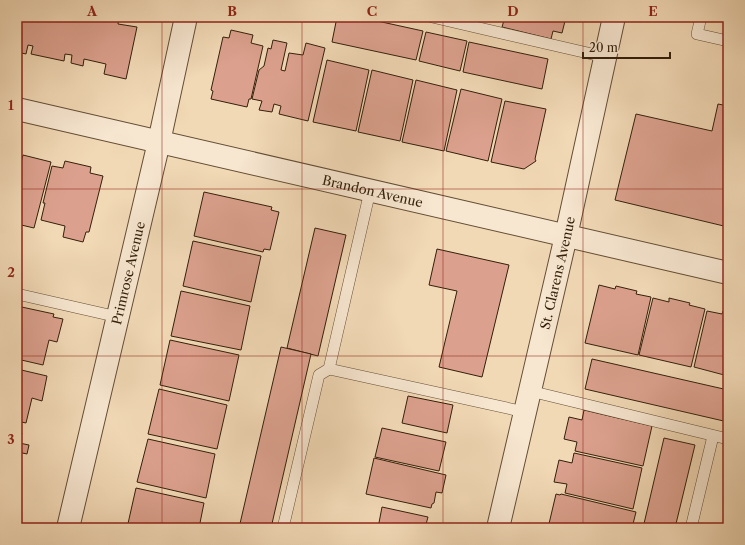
<svg xmlns="http://www.w3.org/2000/svg" width="745" height="545" viewBox="0 0 745 545" font-family="'Libre Caslon Text',serif">
	<style>
		.building { fill: #dca18e; stroke: #331f0a }
		.lines { fill: none; stroke-linecap: round; stroke-linejoin: round }
		.service-casing { stroke: #634e35; stroke-width: 12 }
		.minor-casing { stroke: #634e35; stroke-width: 24 }
		.service { stroke: #f7e6d0; stroke-width: 11 }
		.minor { stroke: #f7e6d0; stroke-width: 22 }
		.grid { fill: none; stroke: #8f2418; stroke-width: 1; stroke-opacity: 0.55 }
		.labels { text-anchor: middle; stroke-width: 3; stroke-linejoin: round; paint-order: stroke }
		.street-label { font-size: 13px; fill: #331f0a; stroke: #f7e6d0 }
		.neatline { fill: none; stroke: #8f2418; stroke-width: 1.5 }
		.grid-label { font-size: 13px; text-anchor: middle; font-weight: bold; fill: #8f2418 }
	</style>
	<rect width="100%" height="100%" fill="#f2d9b6"/>
	<filter id="stains"><feTurbulence type="fractalNoise" baseFrequency=".005" numOctaves="4"/><feColorMatrix values="0 0 0 0 .2 0 0 0 0 .09 0 0 0 0 .02 0 0 0 .5 -.17"/></filter>
	<radialGradient id="worn" r=".72"><stop offset=".6" stop-color="#630" stop-opacity="0"/><stop offset="1" stop-color="#630" stop-opacity=".3"/></radialGradient>
	<!-- building -->
	<g class="building">
		<polygon points="17,17 119,17 118,24 137,27 126,79 104,74 106,64 84,59 83,66 71,63 72,55 65,54 64,61 31,54 33,46 28,45 26,54 17,52"/>
		<polygon points="337,17 359,17 423,31 416,60 332,42"/>
		<polygon points="505,17 566,17 562,33 553,31 551,39 502,27"/>
		<polygon points="231,30 253,35 251,43 263,46 251,99 249,99 247,107 211,99 213,91 211,90 223,37 229,38"/>
		<polygon points="426,32 467,41 460,71 419,61"/>
		<polygon points="273,40 287,43 281,70 285,71 289,53 303,55 306,43 325,48 308,121 279,114 281,106 274,104 272,112 259,110 262,101 252,99 259,70 264,66 268,48 271,49"/>
		<polygon points="469,42 548,59 542,89 463,72"/>
		<polygon points="327,60 369,70 356,131 313,122"/>
		<polygon points="372,70 413,80 400,141 358,132"/>
		<polygon points="416,80 457,90 444,151 402,142"/>
		<polygon points="461,89 502,99 488,161 446,151"/>
		<polygon points="505,101 546,109 535,159 536,161 524,169 491,162"/>
		<polygon points="718,104 728,106 728,227 615,200 636,114 712,131"/>
		<polygon points="23,155 51,162 34,228 17,224 17,178"/>
		<polygon points="65,161 91,167 90,173 103,176 89,232 86,232 83,242 63,237 65,226 41,220 45,203 43,203 52,166 63,168"/>
		<polygon points="204,192 272,207 271,210 279,212 270,250 264,249 263,252 194,236"/>
		<polygon points="315,228 346,235 318,356 287,348"/>
		<polygon points="193,241 261,256 251,302 183,286"/>
		<polygon points="437,249 509,265 482,377 439,367 457,291 429,285"/>
		<polygon points="599,285 615,289 616,286 637,291 636,294 651,297 638,355 585,343"/>
		<polygon points="181,291 250,306 241,350 171,336"/>
		<polygon points="653,298 669,302 669,298 690,303 689,305 705,309 691,367 639,355"/>
		<polygon points="17,306 54,314 53,317 63,319 57,342 49,340 43,365 17,359"/>
		<polygon points="707,311 722,314 723,311 728,312 728,376 694,367"/>
		<polygon points="170,340 239,355 229,401 160,385"/>
		<polygon points="281,347 311,354 271,528 239,528"/>
		<polygon points="592,359 728,390 728,422 585,389"/>
		<polygon points="17,369 47,376 42,401 32,398 26,423 17,421"/>
		<polygon points="159,389 227,405 217,449 148,434"/>
		<polygon points="408,396 453,405 447,433 402,423"/>
		<polygon points="584,410 652,426 643,466 575,451 577,442 564,439 569,417 582,420"/>
		<polygon points="382,428 446,442 439,471 375,457"/>
		<polygon points="17,432 22,433 19,443 29,445 27,454 18,452 17,457"/>
		<polygon points="664,438 695,445 675,528 643,528"/>
		<polygon points="148,439 215,454 206,498 137,482"/>
		<polygon points="574,453 642,468 633,509 565,493 567,484 554,482 559,460 572,463"/>
		<polygon points="374,458 446,475 442,493 436,492 434,503 432,504 431,508 366,494"/>
		<polygon points="136,488 204,503 199,528 127,528"/>
		<polygon points="556,494 560,495 561,494 636,512 632,528 548,528"/>
		<polygon points="382,507 428,517 425,528 378,528"/>
	</g>
	<g class="lines">
		<defs>
			<g id="service">
				<polyline points="432,17 605,57"/>
				<polyline points="701,17 697,34 728,41"/>
				<polyline points="17,294 118,317"/>
				<polyline points="329,369 525,412"/>
				<polyline points="530,391 728,439"/>
				<polyline points="283,528 319,375 329,369 370,191"/>
				<polyline points="691,528 713,436"/>
			</g>
			<g id="minor">
				<path id="s1" d="M17 109 728 273"/>
				<path id="s2" d="M68 528 159 142 186 17"/>
				<path id="s3" d="M498 528 566 236 614 17"/>
			</g>
		</defs>
		<!-- service casing -->
		<use href="#service" class="service-casing"/>
		<!-- minor casing -->
		<use href="#minor" class="minor-casing"/>
		<!-- service -->
		<use href="#service" class="service"/>
		<!-- minor -->
		<use href="#minor" class="minor"/>
	</g>
	<!-- grid -->
	<path class="grid" d="M162 17V528M302 17V528M443 17V528M583 17V528M17 189H728M17 356H728"/>
	<g class="labels">
		<!-- street labels -->
		<g class="street-label">
			<text dy="5" stroke="none"><textPath href="#s1" startOffset="365">Brandon Avenue</textPath></text>
			<text dy="5" stroke="none"><textPath href="#s2" startOffset="262">Primrose Avenue</textPath></text>
			<text dy="5" stroke="none"><textPath href="#s3" startOffset="262">St. Clarens Avenue</textPath></text>
		</g>
	</g>
	<!-- margin -->
	<rect width="745" height="545" fill="none" stroke="#f2d9b6" stroke-width="44"/>
	<!-- scale -->
	<path d="M583 52v6h87v-6" fill="none" stroke="#331f0a" stroke-width="2"/>
	<text x="589" y="52" font-size="12" fill="#331f0a" stroke="#f7e6d0" stroke-width="3" paint-order="stroke">20 m</text>
	<rect x="22" y="22" width="701" height="501" class="neatline"/>
	<g class="grid-label">
		<text x="92" y="16">A</text>
		<text x="232" y="16">B</text>
		<text x="372" y="16">C</text>
		<text x="513" y="16">D</text>
		<text x="653" y="16">E</text>
		<text x="11" y="110">1</text>
		<text x="11" y="277">2</text>
		<text x="11" y="444">3</text>
	</g>
	<rect width="100%" height="100%" filter="url(#stains)"/>
	<rect width="100%" height="100%" fill="url(#worn)"/>
</svg>
